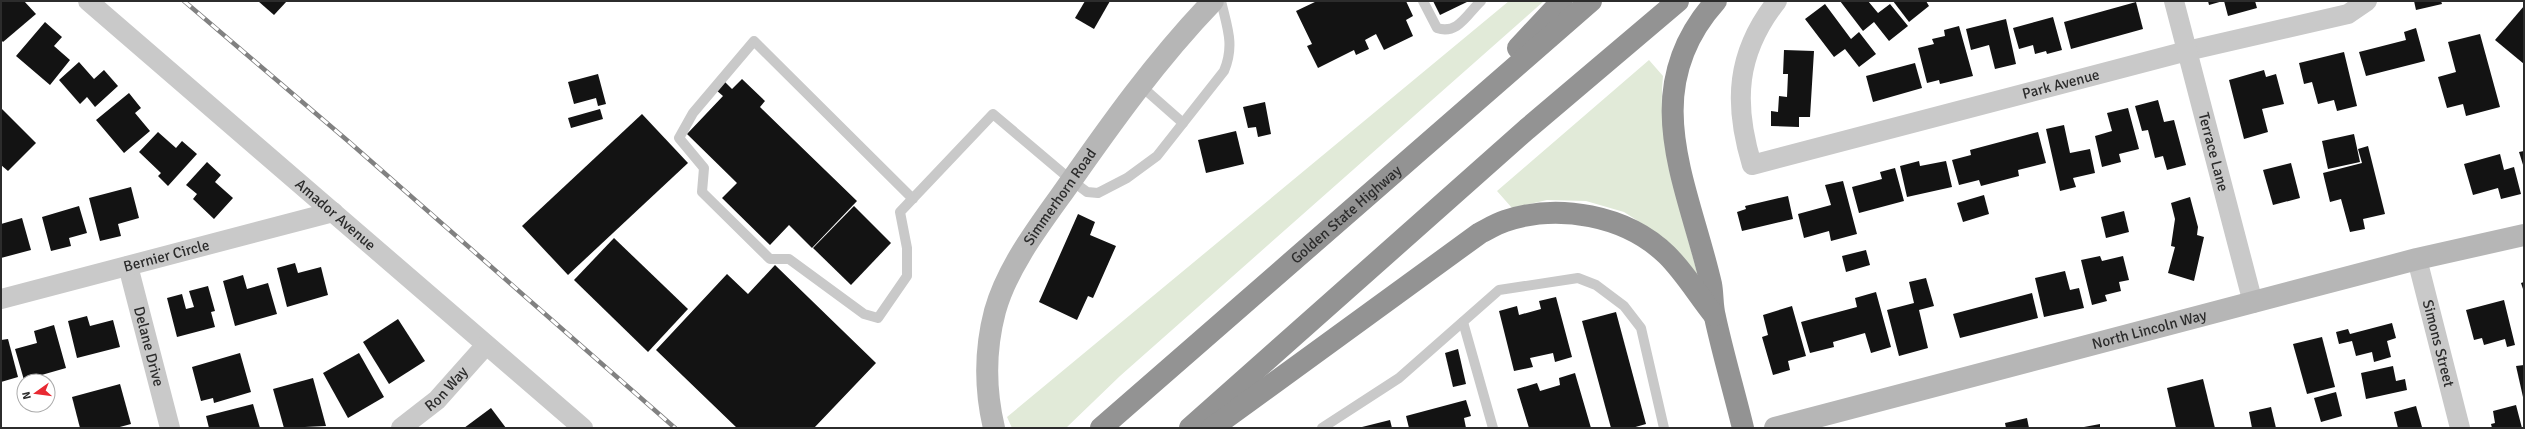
<svg xmlns="http://www.w3.org/2000/svg" width="2525" height="429" viewBox="0 0 2525 429" font-family="Signika,sans-serif">
	<style>
		.green { fill: #e1ead8 }
		.building { fill: #131313 }
		.lines { fill: none; stroke-linecap: round; stroke-linejoin: round }
		.service { stroke: #c9c9c9; stroke-width: 10 }
		.minor { stroke: #c9c9c9; stroke-width: 20 }
		.secondary { stroke: #b6b6b6; stroke-width: 22 }
		.motorway { stroke: #939393; stroke-width: 22 }
		.rail-casing { stroke: #818181; stroke-width: 4.5 }
		.rail { stroke: #fff; stroke-width: 3; stroke-dasharray: 9; stroke-linecap: butt }
		.labels { text-anchor: middle; stroke-width: 4; stroke-linejoin: round; paint-order: stroke }
		.street-label { font-size: 15px; fill: #2c2c2c; stroke: #fff }
	</style>
	<rect width="100%" height="100%" fill="#fff"/>
	<!-- green -->
	<g class="green">
		<polygon points="1509,1 1544,1 1120,376 1066,428 1012,428 1007,417"/>
		<path d="M1649 60 1663 76C1656 144 1682 211 1698 277L1663 237 1624 212 1586 201 1547 200 1512 208 1497 191Z"/>
	</g>
	<!-- building -->
	<g class="building">
		<polygon points="1,1 24,1 36,14 3,42 1,40"/>
		<polygon points="258,1 287,1 274,15"/>
		<polygon points="1085,1 1110,1 1094,29 1075,18"/>
		<polygon points="1317,1 1406,1 1413,16 1406,20 1413,36 1384,50 1376,34 1365,40 1369,49 1356,55 1354,50 1318,68 1307,46 1312,44 1296,11"/>
		<polygon points="1433,1 1469,1 1440,15"/>
		<polygon points="1840,1 1868,1 1878,13 1890,4 1908,26 1889,41 1874,22 1863,31"/>
		<polygon points="1893,1 1926,1 1929,6 1909,22"/>
		<polygon points="2208,1 2223,1 2209,5"/>
		<polygon points="2224,1 2255,1 2257,8 2228,16"/>
		<polygon points="2414,1 2441,1 2442,4 2416,10"/>
		<polygon points="2136,2 2143,29 2071,49 2064,22"/>
		<polygon points="1825,4 1851,39 1859,32 1876,54 1859,67 1845,49 1834,57 1805,19"/>
		<polygon points="2524,6 2524,64 2495,40"/>
		<polygon points="2053,17 2062,50 2047,54 2046,51 2035,54 2033,45 2019,49 2013,28"/>
		<polygon points="2006,19 2016,64 1995,69 1989,45 1971,50 1966,29"/>
		<polygon points="45,22 62,37 54,46 70,60 50,85 16,56"/>
		<polygon points="1959,26 1973,76 1940,84 1939,80 1927,83 1918,48 1934,44 1932,39 1945,36 1944,30"/>
		<polygon points="2416,28 2425,61 2366,76 2359,52 2406,40 2404,32"/>
		<polygon points="2480,34 2500,107 2466,116 2463,104 2447,108 2438,77 2456,72 2448,42"/>
		<polygon points="1784,50 1814,51 1810,117 1799,117 1799,127 1771,126 1771,111 1778,112 1779,96 1787,97 1788,74 1783,74"/>
		<polygon points="2344,52 2357,106 2337,111 2334,100 2318,104 2312,82 2304,84 2299,63"/>
		<polygon points="79,62 94,79 104,70 118,86 95,107 87,97 80,104 59,80"/>
		<polygon points="1915,63 1922,88 1873,102 1866,76"/>
		<polygon points="2264,70 2266,77 2276,74 2284,104 2262,109 2268,132 2244,139 2229,80"/>
		<polygon points="598,74 606,104 598,106 596,98 574,104 568,82"/>
		<polygon points="742,79 765,101 760,107 857,201 812,248 789,225 770,245 722,198 737,183 687,134 723,96 716,90 724,81 732,89"/>
		<polygon points="129,93 141,108 135,113 150,131 124,153 96,120"/>
		<polygon points="2158,100 2164,122 2174,120 2186,165 2167,170 2163,156 2155,158 2148,130 2142,131 2135,106"/>
		<polygon points="1265,102 1271,134 1258,137 1256,127 1248,128 1243,107"/>
		<polygon points="1,108 36,143 8,171 1,165"/>
		<polygon points="2128,108 2139,149 2119,154 2121,162 2102,167 2095,136 2112,131 2107,113"/>
		<polygon points="600,109 603,119 571,128 568,118"/>
		<polygon points="642,114 688,163 568,275 522,226"/>
		<polygon points="2064,125 2070,153 2090,149 2095,173 2073,178 2076,187 2060,191 2046,129"/>
		<polygon points="1236,131 1244,164 1206,173 1198,140"/>
		<polygon points="158,132 176,148 182,141 197,154 168,186 158,176 161,173 139,152"/>
		<polygon points="2038,132 2046,163 2018,170 2019,176 1981,186 1979,180 1959,185 1952,160 1971,155 1970,150"/>
		<polygon points="2354,134 2360,162 2328,169 2322,141"/>
		<polygon points="2368,146 2385,214 2363,219 2365,229 2350,232 2341,199 2330,202 2323,173 2362,163 2358,149"/>
		<polygon points="2524,151 2524,168 2519,152"/>
		<polygon points="2500,154 2504,170 2514,167 2521,194 2501,199 2498,188 2473,195 2464,164"/>
		<polygon points="1919,161 1920,166 1946,161 1952,187 1907,197 1900,166"/>
		<polygon points="207,162 221,175 215,182 233,198 214,219 193,199 197,194 186,185"/>
		<polygon points="2291,163 2300,198 2273,205 2263,170"/>
		<polygon points="1895,168 1904,201 1859,213 1852,187 1882,179 1880,172"/>
		<polygon points="1843,181 1857,234 1831,241 1829,231 1804,238 1798,214 1831,205 1825,185"/>
		<polygon points="131,187 139,218 118,224 121,236 100,241 89,198"/>
		<polygon points="1984,195 1989,214 1963,222 1957,203"/>
		<polygon points="1788,196 1793,219 1742,231 1737,212 1746,209 1745,206"/>
		<polygon points="2190,197 2198,227 2197,235 2204,237 2194,281 2168,273 2175,247 2171,246 2175,219 2171,203"/>
		<polygon points="79,206 87,233 69,238 71,246 51,251 42,217"/>
		<polygon points="854,206 891,243 851,285 813,248"/>
		<polygon points="2124,211 2129,232 2106,238 2101,217"/>
		<polygon points="1078,214 1095,222 1090,235 1116,246 1093,298 1088,296 1077,320 1039,302"/>
		<polygon points="22,218 31,250 1,258 1,224"/>
		<polygon points="614,238 688,309 648,352 574,280"/>
		<polygon points="1866,250 1870,265 1846,272 1842,256"/>
		<polygon points="2100,256 2102,261 2123,256 2129,280 2119,282 2121,291 2105,295 2107,301 2092,305 2081,260"/>
		<polygon points="295,263 298,273 321,267 328,295 287,307 277,268"/>
		<polygon points="775,265 876,363 814,428 737,428 656,350 727,274 748,294"/>
		<polygon points="2065,271 2070,290 2079,288 2084,308 2044,317 2035,278"/>
		<polygon points="243,275 247,289 268,283 277,314 235,326 223,281"/>
		<polygon points="1926,278 1934,306 1919,310 1928,348 1899,356 1887,310 1914,303 1909,282"/>
		<polygon points="2524,282 2524,292 2521,283"/>
		<polygon points="208,286 215,311 211,312 215,327 177,337 167,298 182,294 186,309 194,307 189,291"/>
		<polygon points="1876,292 1891,347 1871,353 1865,333 1833,342 1834,347 1810,353 1801,322 1857,307 1855,298"/>
		<polygon points="2032,293 2038,318 1960,338 1953,314"/>
		<polygon points="1556,297 1572,357 1555,362 1553,353 1530,358 1533,367 1514,371 1499,311 1517,306 1519,315 1541,309 1539,301"/>
		<polygon points="2504,300 2515,345 2507,347 2505,339 2484,345 2482,338 2474,340 2466,310"/>
		<polygon points="1792,306 1806,356 1788,361 1790,370 1773,375 1762,337 1768,335 1763,315"/>
		<polygon points="1616,312 1646,424 1632,428 1611,428 1582,321"/>
		<polygon points="87,316 90,326 113,320 120,347 77,358 68,321"/>
		<polygon points="398,319 425,361 389,384 363,342"/>
		<polygon points="2392,323 2396,338 2387,341 2391,357 2374,362 2372,352 2356,356 2352,341 2339,344 2336,332 2348,329 2350,334"/>
		<polygon points="54,325 66,368 24,380 15,349 37,343 34,331"/>
		<polygon points="2322,337 2335,387 2307,394 2293,344"/>
		<polygon points="8,339 18,377 1,382 1,340"/>
		<polygon points="1458,349 1466,384 1453,387 1445,353"/>
		<polygon points="240,353 251,392 214,403 213,398 201,401 192,367"/>
		<polygon points="359,353 384,397 348,418 323,373"/>
		<polygon points="2524,365 2524,397 2523,397 2516,366"/>
		<polygon points="2393,366 2396,381 2405,379 2407,390 2366,399 2361,373"/>
		<polygon points="1575,373 1591,428 1529,428 1517,389 1537,383 1540,391 1560,385 1559,378"/>
		<polygon points="313,378 326,426 284,428 273,389"/>
		<polygon points="2203,379 2215,428 2176,428 2167,388"/>
		<polygon points="120,384 131,424 116,428 80,428 72,397"/>
		<polygon points="2336,392 2342,416 2321,422 2314,398"/>
		<polygon points="1466,400 1471,416 1464,418 1466,428 1409,428 1406,416"/>
		<polygon points="253,404 260,428 209,428 206,416"/>
		<polygon points="2516,405 2522,428 2492,428 2491,424 2495,423 2493,411"/>
		<polygon points="2416,406 2422,427 2398,428 2394,412"/>
		<polygon points="2271,407 2276,428 2252,428 2249,412"/>
		<polygon points="491,408 506,428 464,428"/>
		<polygon points="2027,418 2029,428 2006,428 2005,423"/>
		<polygon points="1390,420 1392,428 1362,428 1362,427"/>
		<polygon points="2100,424 2100,428 2084,428 2084,427"/>
	</g>
	<g class="lines">
		<!-- service -->
		<g class="service">
			<path d="M1423 1 1437 28C1458 35 1467 14 1481 1"/>
			<polyline points="1141,86 1183,123"/>
			<path d="M913 199 754 41 693 113 679 138 704 168 702 192 770 259H789L864 314 878 318 907 276V248L900 212 993 114 1071 180 1087 192 1098 193 1127 178 1157 156 1224 71C1235 45 1227 27 1221 1"/>
			<polyline points="1463,322 1493,428"/>
			<polyline points="1322,428 1399,378 1499,290 1578,278 1596,285 1624,306 1641,328 1664,428"/>
		</g>
		<!-- minor -->
		<g class="minor">
			<path id="s1" d="M88 1 583 428"/>
			<path id="s2" d="M1777 1C1736 53 1733 103 1752 165L2187 51 2348 14 2367 1"/>
			<path id="s3" d="M2174 1 2253 303"/>
			<path id="s4" d="M2417 259 2460 428"/>
			<path id="s5" d="M128 266 170 428"/>
			<path id="s6" d="M1 299 333 212"/>
			<path id="s7" d="M401 428 437 400 486 345"/>
		</g>
		<!-- secondary -->
		<g class="secondary">
			<path id="s8" d="M994 428C985 390 985 349 995 311 1007 268 1038 227 1064 191 1110 125 1157 59 1213 1"/>
			<path id="s9" d="M1775 428 2417 259 2524 235"/>
		</g>
		<!-- motorway -->
		<g class="motorway">
			<path d="M1716 1C1635 91 1688 184 1711 284 1713 294 1712 306 1715 317 1723 354 1734 391 1743 428"/>
			<polyline points="1518,48 1562,1"/>
			<path id="s10" d="M1101 428 1591 1"/>
			<polyline points="1190,428 1527,129 1678,1"/>
			<path d="M1212 428 1480 233C1488 229 1496 224 1505 221 1558 203 1626 215 1667 255 1685 273 1698 295 1714 315"/>
		</g>
		<defs>
			<polyline id="rail" points="184,1 348,141 675,428"/>
		</defs>
		<!-- rail casing -->
		<use href="#rail" class="rail-casing"/>
		<!-- rail -->
		<use href="#rail" class="rail"/>
	</g>
	<g class="labels">
		<!-- street labels -->
		<g class="street-label">
			<text dy="5" stroke="none"><textPath href="#s2" startOffset="493">Park Avenue</textPath></text>
			<text dy="5" stroke="none"><textPath href="#s3" startOffset="156">Terrace Lane</textPath></text>
			<text dy="5" stroke="none"><textPath href="#s8" startOffset="250">Simmerhorn Road</textPath></text>
			<text dy="5" stroke="none"><textPath href="#s1" startOffset="327">Amador Avenue</textPath></text>
			<text dy="5" stroke="none"><textPath href="#s10" startOffset="325">Golden State Highway</textPath></text>
			<text dy="5" stroke="none"><textPath href="#s6" startOffset="171">Bernier Circle</textPath></text>
			<text dy="5" stroke="none"><textPath href="#s9" startOffset="387">North Lincoln Way</textPath></text>
			<text dy="5" stroke="none"><textPath href="#s4" startOffset="87">Simons Street</textPath></text>
			<text dy="5" stroke="none"><textPath href="#s5" startOffset="83">Delane Drive</textPath></text>
			<text dy="5" stroke="none"><textPath href="#s7" startOffset="60">Ron Way</textPath></text>
		</g>
	</g>
	<!-- border -->
	<rect width="2525" height="429" fill="none" stroke="#2c2c2c" stroke-width="4"/>
	<!-- north arrow -->
	<g transform="translate(36 393) rotate(256)"><circle r="19" fill="#ffffff" stroke="#ababab"/>
	<path d="M0-3L7 15L0 10L-7 15Z" fill="#e82932"/>
	<text y="-6" font-size="11" font-weight="bold" text-anchor="middle" fill="#2c2c2c">N</text>
	</g>
</svg>
